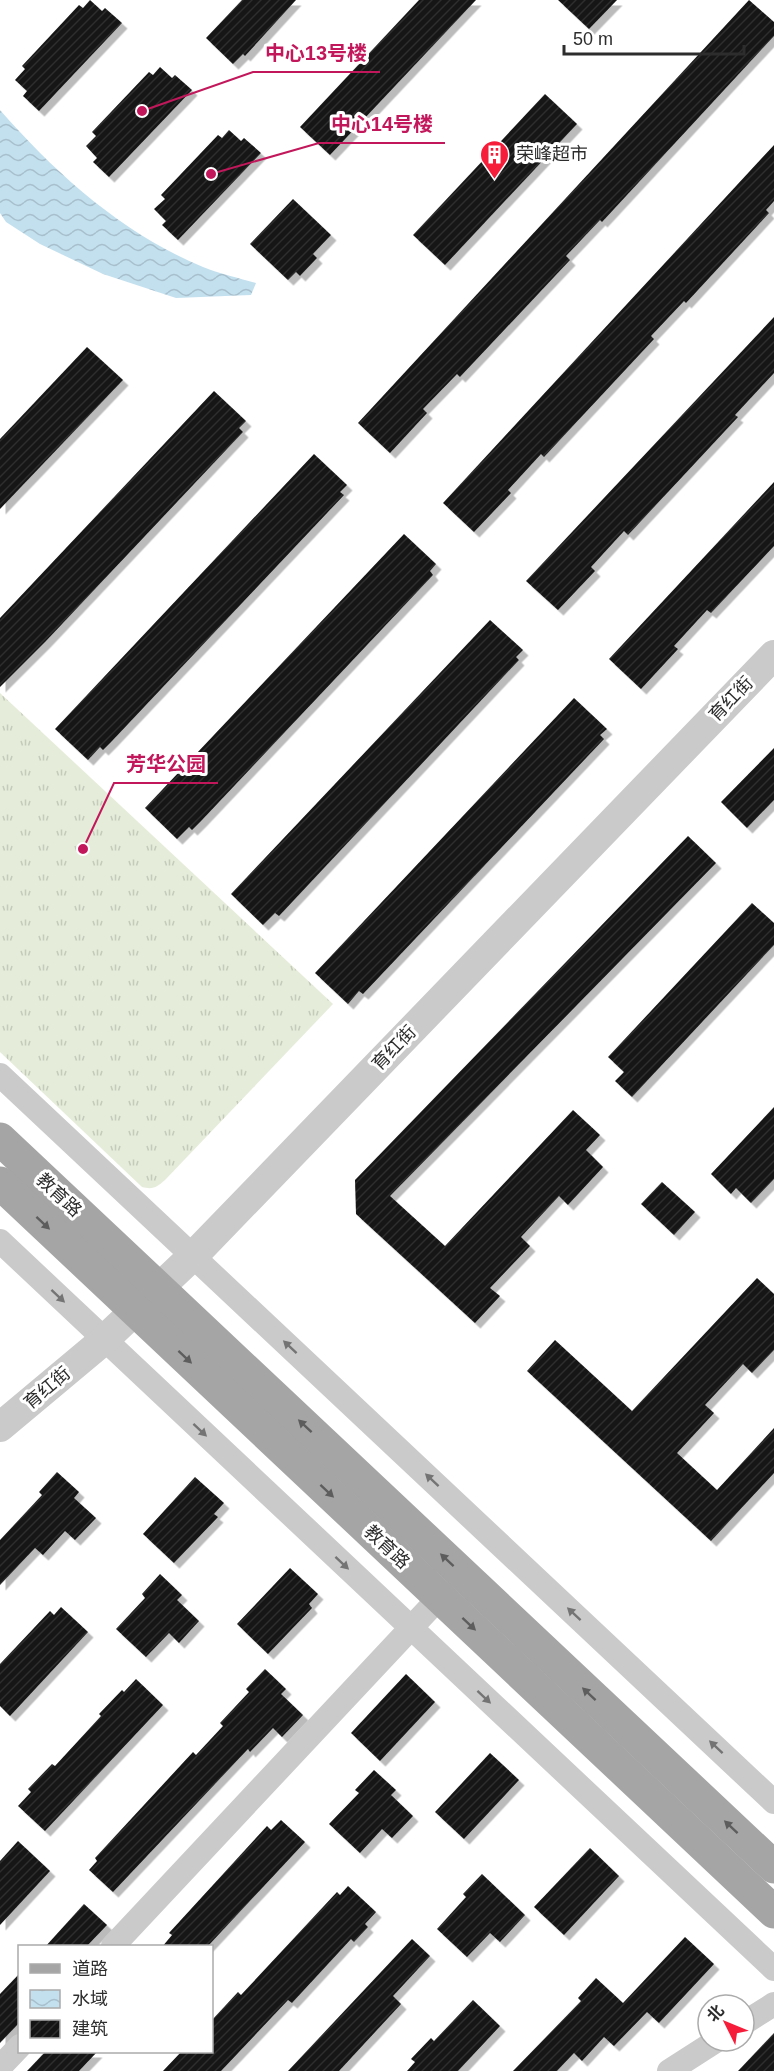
<svg xmlns="http://www.w3.org/2000/svg" width="774" height="2071" viewBox="0 0 774 2071" font-family="Helvetica,'Noto Sans SC',sans-serif">
	<style>
		.grass { fill: url(#grass-tufts) }
		.water { fill: url(#water-waves) }
		.building { fill: url(#building-hatch); filter: url(#shadow) }
		.lines { fill: none; stroke-linecap: round; stroke-linejoin: round }
		.minor { stroke: #cacaca; stroke-width: 24 }
		.tertiary { stroke: #cacaca; stroke-width: 30 }
		.primary { stroke: #a5a5a5; stroke-width: 33 }
		.oneway { fill: #5d5d5d }
		.oneway2 { fill: #747474 }
		.labels { text-anchor: middle; stroke-width: 6; stroke-linejoin: round; paint-order: stroke }
		.poi-label { font-size: 18px; fill: #2d2d2d; stroke: #fff; text-anchor: start }
		.street-label { font-size: 18px; fill: #2d2d2d; stroke: #fff }
		.leader { fill: none; stroke: #c2185b; stroke-width: 2 }
		.callout-dot { fill: #c2185b; stroke: #fff; stroke-width: 2 }
		.callout-label { font-size: 20px; text-anchor: middle; font-weight: bold; fill: #c2185b; stroke: #fff; stroke-width: 6; stroke-linejoin: round; paint-order: stroke }
	</style>
	<defs>
		<pattern id="grass-tufts" width="24" height="20" patternUnits="userSpaceOnUse" patternTransform="scale(1.5)"><rect width="24" height="20" fill="#e5ecd9"/><path d="M3 7l-1-3M5 7V3M7 7l1-3M15 17l-1-3M17 17v-4M19 17l1-3" fill="none" stroke="#c5cbbb"/></pattern>
		<pattern id="water-waves" width="16" height="10" patternUnits="userSpaceOnUse" patternTransform="scale(1.5)"><rect width="16" height="10" fill="#c3e0ef"/><path d="M0 5q4-4 8 0t8 0" fill="none" stroke="#a8c0cd"/></pattern>
		<pattern id="building-hatch" width="6" height="6" patternUnits="userSpaceOnUse" patternTransform="scale(1.5)"><rect width="6" height="6" fill="#141414"/><path d="M-1 1l2-2M0 6l6-6M5 7l2-2" fill="none" stroke="#2e2e2e"/></pattern>
		<filter id="shadow"><feDropShadow dx="5.5" dy="5.5" stdDeviation="0" flood-color="#0004"/></filter>
	</defs>
	<rect width="100%" height="100%" fill="#fff"/>
	<!-- grass -->
	<path class="grass" d="M0 693 333 1004 165 1180C157 1187 153 1190 142 1187L0 1052Z"/>
	<!-- water -->
	<path class="water" d="M0 110C56 174 123 234 203 267 220 274 239 278 256 283L251 295 176 298 103 274 40 244 6 222 0 213Z"/>
	<!-- building -->
	<g class="building">
		<polygon points="90,0 102,11 105,8 122,23 39,111 23,96 27,91 15,80 25,69 22,66 79,5 83,8"/>
		<polygon points="242,0 296,0 245,56 243,54 233,64 206,38"/>
		<polygon points="419,0 476,0 330,155 300,127"/>
		<polygon points="558,0 617,0 589,29"/>
		<polygon points="749,0 774,22 774,36 602,222 600,220 566,256 570,260 460,377 457,374 423,409 427,413 390,453 358,423"/>
		<polygon points="160,67 172,78 175,75 192,90 109,177 93,162 97,158 86,146 96,136 92,132 149,72 153,75"/>
		<polygon points="545,94 577,124 445,265 413,235"/>
		<polygon points="229,130 241,141 244,138 261,153 178,240 162,225 166,221 154,209 165,199 161,195 218,135 222,138"/>
		<polygon points="774,145 774,201 766,210 769,213 686,303 684,301 651,336 654,339 544,457 541,454 508,490 511,493 474,532 443,503"/>
		<polygon points="293,199 331,235 313,254 317,258 300,276 296,272 288,280 250,244"/>
		<polygon points="774,317 774,373 735,415 738,417 628,535 624,531 591,567 595,571 558,610 526,581"/>
		<polygon points="87,347 123,380 0,509 0,439"/>
		<polygon points="214,391 246,421 239,428 243,432 46,641 0,687 0,618"/>
		<polygon points="314,454 347,485 340,492 344,495 112,741 103,750 100,747 88,760 55,729"/>
		<polygon points="774,482 774,546 711,613 707,610 674,646 678,649 641,689 609,659"/>
		<polygon points="404,534 436,564 430,571 433,575 202,820 192,830 189,827 177,839 145,808"/>
		<polygon points="490,620 523,650 516,657 519,660 279,916 275,913 263,925 231,894"/>
		<polygon points="574,698 607,729 600,735 604,739 398,957 363,994 359,991 348,1004 315,973"/>
		<polygon points="774,748 774,800 747,828 721,802"/>
		<polygon points="688,836 716,863 390,1196 445,1246 573,1110 600,1135 586,1150 603,1167 568,1205 559,1196 521,1237 530,1246 490,1288 500,1296 475,1323 356,1214 355,1180"/>
		<polygon points="752,903 774,923 774,945 632,1097 615,1081 624,1072 608,1057"/>
		<polygon points="774,1107 774,1179 751,1203 736,1188 731,1194 711,1174"/>
		<polygon points="662,1182 695,1212 674,1235 641,1204"/>
		<polygon points="757,1278 774,1294 774,1350 752,1373 743,1364 705,1405 714,1413 677,1453 717,1490 774,1428 774,1473 711,1541 527,1371 555,1340 632,1411"/>
		<polygon points="57,1472 79,1492 74,1498 96,1518 75,1540 65,1531 43,1555 35,1548 0,1585 0,1540 42,1495 39,1492"/>
		<polygon points="195,1477 224,1503 214,1514 218,1517 174,1563 143,1534"/>
		<polygon points="290,1568 318,1594 309,1604 312,1608 268,1654 237,1624"/>
		<polygon points="160,1574 182,1595 177,1600 199,1621 179,1643 169,1633 146,1657 116,1629 145,1598 142,1594"/>
		<polygon points="61,1607 88,1632 10,1716 0,1706 0,1664 50,1611 54,1615"/>
		<polygon points="265,1669 286,1689 281,1694 303,1715 282,1737 273,1728 250,1752 248,1749 113,1892 89,1870 97,1861 95,1858 193,1752 196,1755 223,1726 220,1723 249,1692 246,1689"/>
		<polygon points="406,1674 435,1702 380,1761 351,1733"/>
		<polygon points="136,1679 163,1705 45,1831 18,1806 31,1792 28,1789 52,1764 55,1766 101,1716 99,1714 122,1690 124,1692"/>
		<polygon points="490,1753 519,1780 464,1839 435,1812"/>
		<polygon points="374,1770 396,1790 391,1795 413,1816 392,1838 382,1829 360,1853 329,1824 359,1793 355,1790"/>
		<polygon points="281,1820 305,1842 207,1947 162,1947 172,1935 169,1933 267,1826 271,1830"/>
		<polygon points="18,1841 50,1871 0,1925 0,1861"/>
		<polygon points="590,1848 619,1876 564,1935 534,1907"/>
		<polygon points="482,1874 525,1915 500,1942 490,1933 467,1957 437,1929 466,1897 463,1894"/>
		<polygon points="348,1886 376,1912 365,1924 368,1927 354,1942 351,1939 292,2003 288,2000 221,2071 163,2071 181,2052 212,2052 212,2020 238,1992 241,1995 337,1892 340,1895"/>
		<polygon points="84,1904 107,1925 86,1947 45,1947"/>
		<polygon points="685,1937 714,1964 659,2023 647,2012 614,2046 604,2037 582,2061 574,2053 557,2071 513,2071 581,2001 578,1998 596,1978 623,2003"/>
		<polygon points="412,1939 430,1956 393,1996 401,2004 339,2071 288,2071"/>
		<polygon points="20,1973 20,2022 0,2043 0,1994"/>
		<polygon points="473,2000 500,2026 458,2071 407,2071 415,2062 411,2059 431,2038 434,2041"/>
		<polygon points="774,2033 774,2071 738,2071"/>
		<polygon points="45,2052 97,2052 79,2071 27,2071"/>
	</g>
	<g class="lines">
		<!-- minor -->
		<g class="minor">
			<polyline points="0,1075 774,1802"/>
			<polyline points="0,1241 774,1969"/>
			<polyline points="113,1946 440,1597"/>
			<polyline points="744,2023 774,2004"/>
			<polyline points="0,2067 20,2046"/>
			<polyline points="669,2071 716,2041"/>
		</g>
		<!-- tertiary -->
		<polyline class="tertiary" points="0,1427 104,1340 198,1251 774,655"/>
		<!-- primary -->
		<g class="primary">
			<polyline points="0,1139 774,1867"/>
			<polyline points="0,1183 774,1912"/>
		</g>
	</g>
	<!-- one-way arrows -->
	<defs><path id="oneway-solid" d="M-6-.8H1V-3.2L6.5 0L1 3.2V.8H-6Z" transform="scale(1.5)"/></defs>
	<g class="oneway">
		<use href="#oneway-solid" transform="translate(43 1223) rotate(43)"/>
		<use href="#oneway-solid" transform="translate(185 1357) rotate(43)"/>
		<use href="#oneway-solid" transform="translate(305 1426) rotate(-137)"/>
		<use href="#oneway-solid" transform="translate(327 1491) rotate(43)"/>
		<use href="#oneway-solid" transform="translate(447 1560) rotate(-137)"/>
		<use href="#oneway-solid" transform="translate(469 1624) rotate(43)"/>
		<use href="#oneway-solid" transform="translate(589 1694) rotate(-137)"/>
		<use href="#oneway-solid" transform="translate(731 1827) rotate(-137)"/>
	</g>
	<g class="oneway2">
		<use href="#oneway-solid" transform="translate(58 1296) rotate(43)"/>
		<use href="#oneway-solid" transform="translate(290 1347) rotate(-137)"/>
		<use href="#oneway-solid" transform="translate(200 1430) rotate(43)"/>
		<use href="#oneway-solid" transform="translate(432 1480) rotate(-137)"/>
		<use href="#oneway-solid" transform="translate(342 1563) rotate(43)"/>
		<use href="#oneway-solid" transform="translate(574 1614) rotate(-137)"/>
		<use href="#oneway-solid" transform="translate(484 1697) rotate(43)"/>
		<use href="#oneway-solid" transform="translate(716 1747) rotate(-137)"/>
	</g>
	<!-- icons -->
	<defs>
		<symbol id="building-pin" viewBox="-11 -11 22 30"><path d="M0 17L-7.5 6A9.5 9.5 0 1 1 7.5 6Z" fill="#f61d3a" stroke="#fff"/><path d="M-4-6H4V6H1V3H-1V6H-4ZM-2.5-4.3h1.7v1.8h-1.7ZM.8-4.3h1.7v1.8H.8ZM-2.5-1h1.7V.8h-1.7ZM.8-1h1.7V.8H.8Z" fill="#fff"/></symbol>
	</defs>
	<g fill-rule="evenodd">
		<use href="#building-pin" x="478" y="138" width="33" height="45"/>
	</g>
	<g class="labels">
		<!-- poi labels -->
		<g class="poi-label">
			<text x="516" y="160">荣峰超市</text>
		</g>
		<!-- street labels -->
		<g class="street-label">
			<text transform="translate(731 699) rotate(-46)" y="6">育红街</text>
			<text transform="translate(394 1048) rotate(-46)" y="6">育红街</text>
			<text transform="translate(59 1195) rotate(43)" y="6">教育路</text>
			<text transform="translate(47 1388) rotate(-40)" y="6">育红街</text>
			<text transform="translate(387 1547) rotate(43)" y="6">教育路</text>
		</g>
	</g>
	<!-- callouts -->
	<path class="leader" d="M142 111L253 72H380M211 174L319 143H445M83 849L114 783H218"/>
	<g class="callout-dot">
		<circle cx="142" cy="111" r="6"/>
		<circle cx="211" cy="174" r="6"/>
		<circle cx="83" cy="849" r="6"/>
	</g>
	<g class="callout-label">
		<text x="316" y="60">中心13号楼</text>
		<text x="382" y="131">中心14号楼</text>
		<text x="166" y="771">芳华公园</text>
	</g>
	<!-- legend -->
	<rect x="18" y="1945" width="195" height="108" fill="#ffffff" stroke="#ababab" stroke-width="1.5"/>
	<rect x="30" y="1964" width="30" height="9" fill="#a5a5a5" stroke="#ababab" stroke-width="1.5"/>
	<text x="72" y="1975" font-size="18" fill="#2d2d2d">道路</text>
	<rect x="30" y="1990" width="30" height="18" fill="url(#water-waves)" stroke="#ababab" stroke-width="1.5"/>
	<text x="72" y="2005" font-size="18" fill="#2d2d2d">水域</text>
	<rect x="30" y="2020" width="30" height="18" fill="url(#building-hatch)" stroke="#ababab" stroke-width="1.5"/>
	<text x="72" y="2035" font-size="18" fill="#2d2d2d">建筑</text>
	<!-- north arrow -->
	<g transform="translate(726 2023) rotate(313)"><circle r="28" fill="#ffffff" stroke="#ababab" stroke-width="1.5"/>
	<path d="M0-4.5L10 22L0 15L-10 22Z" fill="#f61d3a"/>
	<text y="-9" font-size="16" font-weight="bold" text-anchor="middle" fill="#2d2d2d">北</text>
	</g>
	<!-- scale -->
	<path d="M564 45v9h180v-9" fill="none" stroke="#2d2d2d" stroke-width="3"/>
	<text x="573" y="45" font-size="18" fill="#2d2d2d" stroke="#ffffff" stroke-width="4.5" paint-order="stroke">50 m</text>
</svg>
